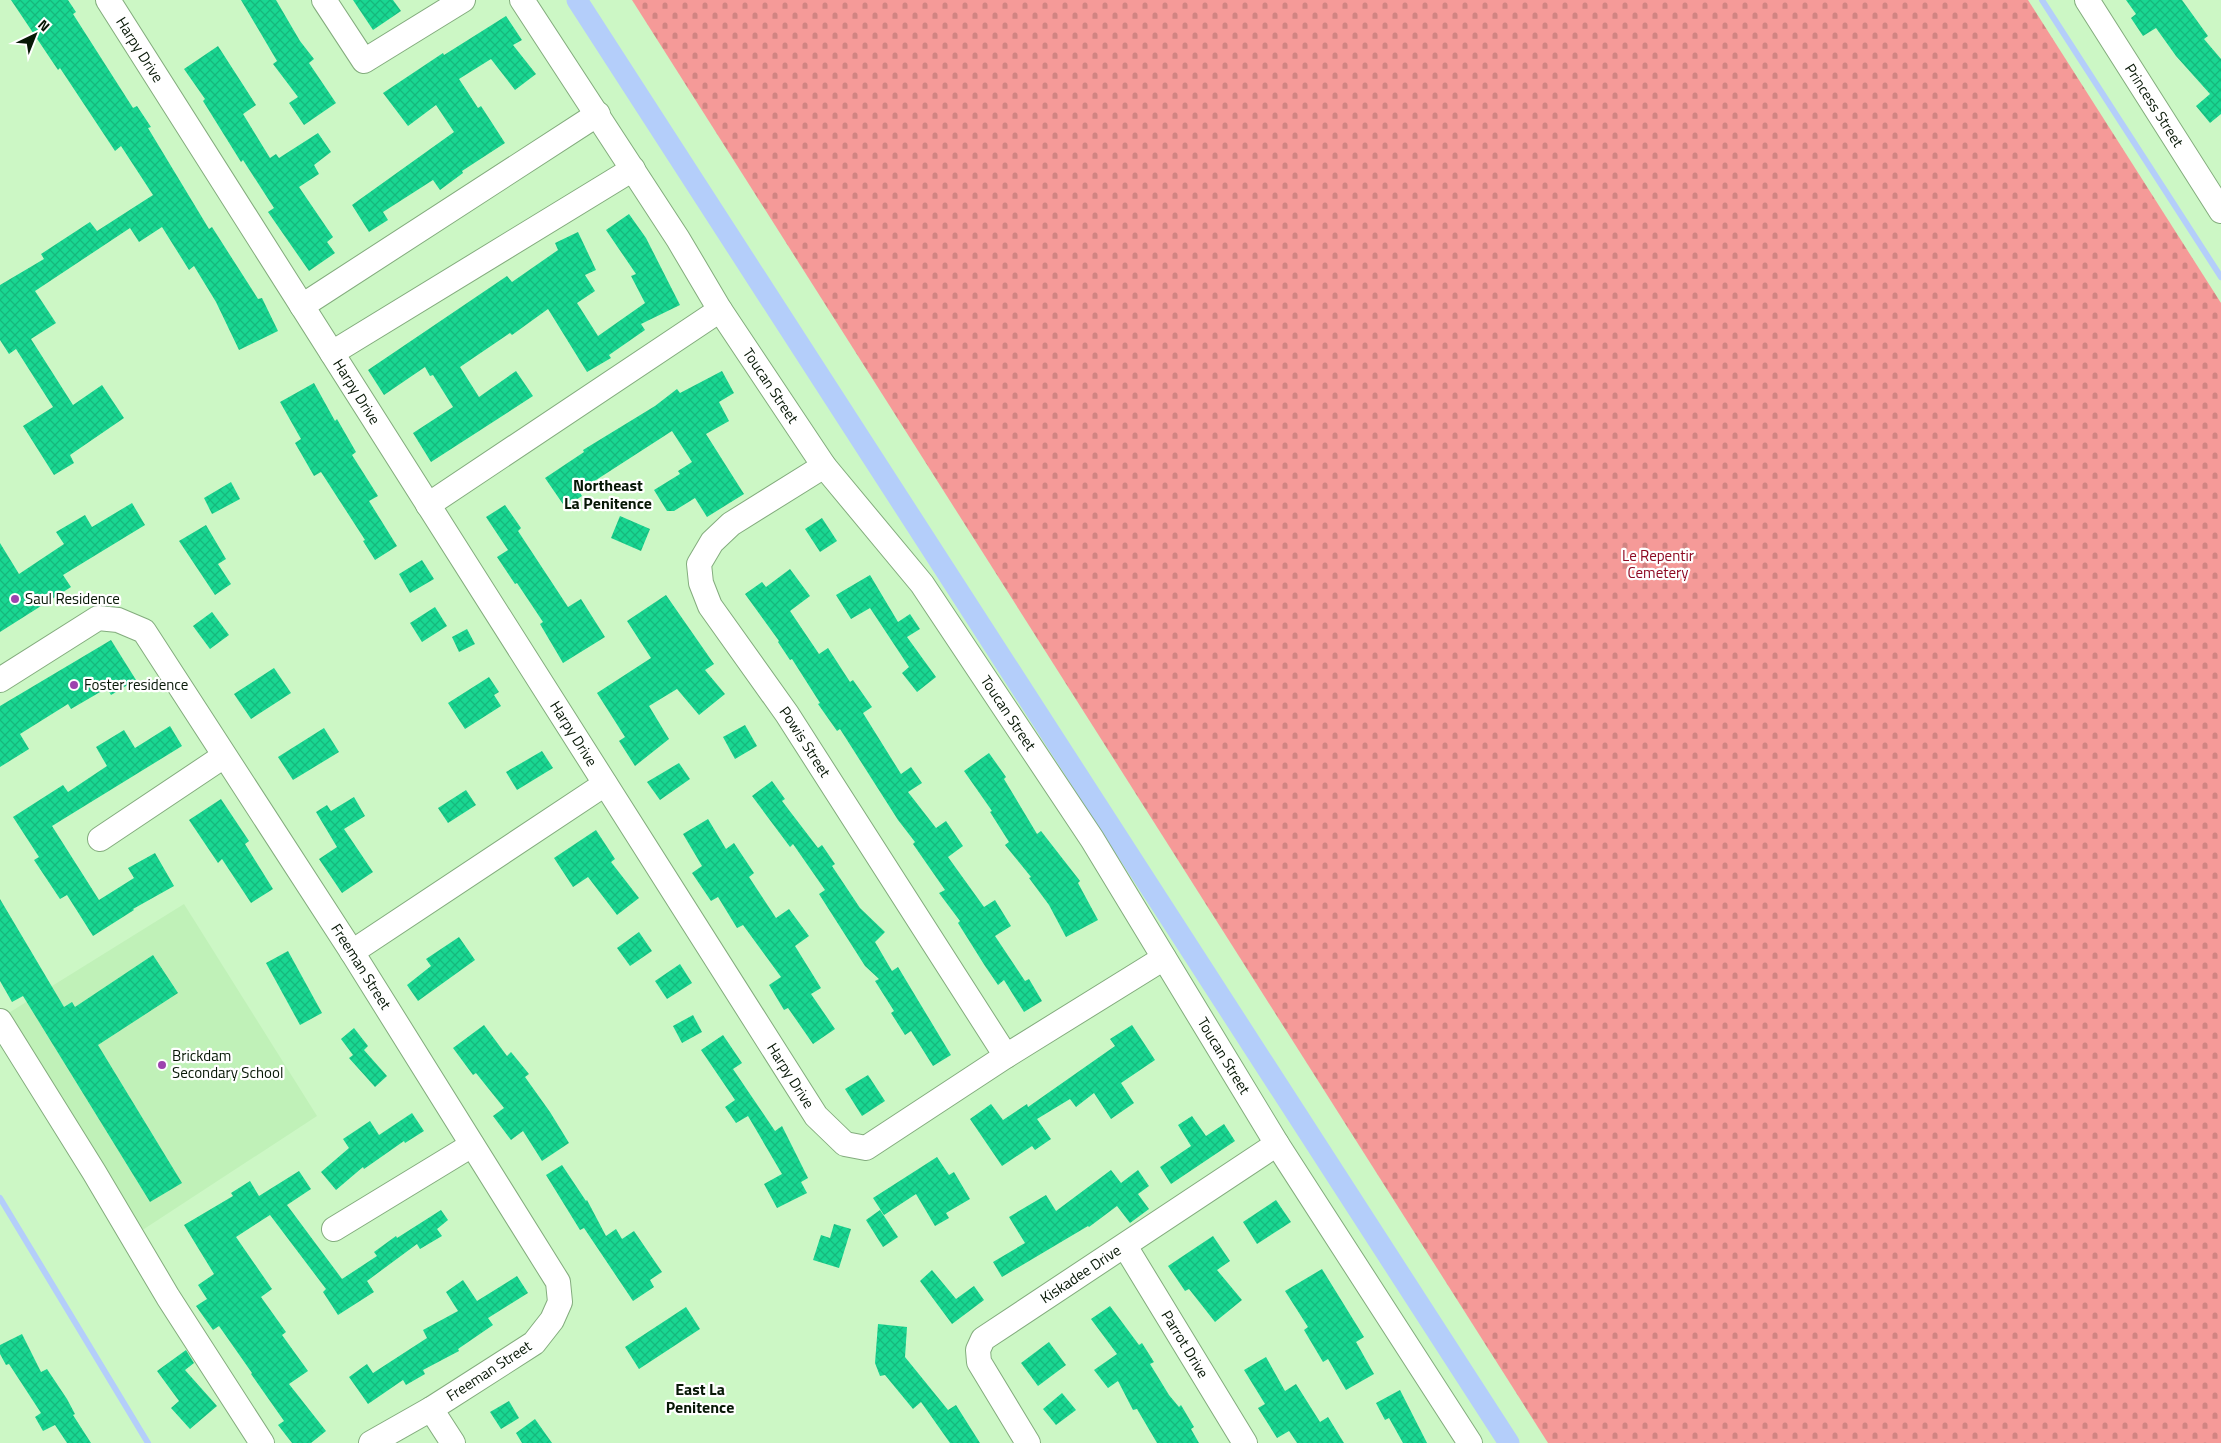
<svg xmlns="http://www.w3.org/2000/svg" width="2221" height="1443" viewBox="0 0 2221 1443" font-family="'Titillium Web',sans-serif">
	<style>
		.built { fill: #c0f1b8 }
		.cemetery { fill: url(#cemetery-stones) }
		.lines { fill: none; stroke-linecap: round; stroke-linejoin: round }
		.stream { stroke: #b4cefa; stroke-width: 6 }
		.canal { stroke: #b4cefa; stroke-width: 21 }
		.building { fill: url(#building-cross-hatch) }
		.minor-casing { stroke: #83ac7d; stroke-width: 26 }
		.minor { stroke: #fff; stroke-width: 24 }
		.poi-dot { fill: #9d43ae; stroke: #fff; stroke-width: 2 }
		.labels { text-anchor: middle; stroke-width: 4.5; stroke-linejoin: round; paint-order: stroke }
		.street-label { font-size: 15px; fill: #071706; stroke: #fff }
		.park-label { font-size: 15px; fill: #8d0821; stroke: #fff }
		.poi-label { font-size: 15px; fill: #071706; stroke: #fff; text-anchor: start }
		.neighbourhood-label { font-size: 16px; font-weight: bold; fill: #071706; stroke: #fff }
	</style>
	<defs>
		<pattern id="cemetery-stones" width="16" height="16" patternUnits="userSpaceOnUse" patternTransform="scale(1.25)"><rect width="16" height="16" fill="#f59a98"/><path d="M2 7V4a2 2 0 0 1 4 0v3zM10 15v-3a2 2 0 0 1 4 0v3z" fill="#d18482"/></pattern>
		<pattern id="building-cross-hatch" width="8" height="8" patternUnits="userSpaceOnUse" patternTransform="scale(1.25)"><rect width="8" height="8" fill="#19d792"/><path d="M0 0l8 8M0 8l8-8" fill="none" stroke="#16b87c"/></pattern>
	</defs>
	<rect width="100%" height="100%" fill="#ccf7c5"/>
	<!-- built -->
	<polygon class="built" points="184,904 317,1116 141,1231 7,1014"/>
	<!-- cemetery -->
	<polygon class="cemetery" points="632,0 2028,0 2221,303 2221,1443 1548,1443"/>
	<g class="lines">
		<!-- stream -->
		<g class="stream">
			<polyline points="2042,0 2221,277"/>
			<polyline points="0,1198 148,1443"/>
		</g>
		<!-- canal -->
		<polyline class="canal" points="577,0 1509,1443"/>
	</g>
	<!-- building -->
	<g class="building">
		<polygon points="11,0 68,0 76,12 73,14 133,108 137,106 151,127 148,128 209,229 212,227 258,299 262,298 278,331 239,350 216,302 194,266 189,270 162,227 139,242 130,228 35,291 56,323 31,339 73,405 102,385 124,418 70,455 74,463 54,475 23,426 53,407 16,349 9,354 0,340 0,285 44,259 41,254 90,222 97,231 153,195 121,146 115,151 60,68 58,70"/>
		<polygon points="241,0 276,0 300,41 314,59 309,63 336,103 304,125 289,103 298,97 273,64 277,61"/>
		<polygon points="353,0 393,0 401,11 373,30"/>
		<polygon points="2126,0 2182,0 2208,36 2204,39 2221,59 2221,114 2210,123 2196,106 2210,94 2176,56 2156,28 2143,36 2131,18 2136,14"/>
		<polygon points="506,16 522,40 513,45 536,74 515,90 491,59 459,79 478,108 481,106 505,143 462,171 463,173 440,190 433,180 383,212 388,220 369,232 352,205 454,132 436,105 408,126 383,93 443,53 444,55"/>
		<polygon points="218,46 256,105 243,114 270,158 276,154 279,158 318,133 331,152 314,165 319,174 299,187 333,237 327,242 335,253 309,271 268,212 274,208 243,160 241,162 203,101 205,99 184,69"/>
		<polygon points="629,214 646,238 680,305 641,324 645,330 609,355 611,358 587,372 548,309 512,335 510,333 460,367 479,397 516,371 533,396 431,462 413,433 453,407 433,375 430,376 425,367 384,395 368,370 507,276 512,282 558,250 555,243 578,232 596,270 585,275 595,291 577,303 598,336 645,303 631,276 636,274 606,230"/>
		<polygon points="722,371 734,393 719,402 729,421 706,434 744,494 707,517 695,498 674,511 667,511 654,490 680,474 678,471 692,462 672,431 579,491 582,496 565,507 545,478 584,452 583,450 655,406 677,389 680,393"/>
		<polygon points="314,383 335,421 337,419 356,452 352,455 378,496 369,501 397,546 375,560 363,541 365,540 321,472 314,476 295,443 301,439 280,402"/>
		<polygon points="231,482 240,499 212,514 204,498"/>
		<polygon points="132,503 145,525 63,575 71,587 0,632 0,543 19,574 64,544 56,532 85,515 92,527"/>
		<polygon points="505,505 521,528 518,531 568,607 581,599 605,637 563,663 540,624 543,622 517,583 515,584 497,557 508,550 486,517"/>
		<polygon points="620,516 650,529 641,551 611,538"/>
		<polygon points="822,518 837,541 820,552 805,529"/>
		<polygon points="206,525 226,559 218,564 231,584 215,595 179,541"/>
		<polygon points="422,560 434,579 410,593 399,574"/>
		<polygon points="790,569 810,596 790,611 819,654 828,648 850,682 853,680 872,707 863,713 901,774 911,767 922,783 908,792 936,828 946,821 963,846 948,857 984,907 995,900 1011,926 995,936 1025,981 1029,979 1042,1001 1024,1012 1004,980 998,985 985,966 958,923 960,921 939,893 945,890 913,844 915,842 898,820 840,729 837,731 818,704 820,703 792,659 790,660 778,642 779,641 745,594 762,582 766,587"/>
		<polygon points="870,575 898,622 910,614 920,629 907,637 936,677 917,692 902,673 909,667 870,608 851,619 836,595"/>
		<polygon points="666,595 714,664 705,670 725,694 699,715 677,689 649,706 669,739 635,766 619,741 625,737 597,693 651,658 627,621"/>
		<polygon points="435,607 447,626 422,642 410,623"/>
		<polygon points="212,612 229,635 210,649 193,626"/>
		<polygon points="467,629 475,644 459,652 452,637"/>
		<polygon points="111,640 136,680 111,695 107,688 71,709 68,704 20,734 29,749 0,767 0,706"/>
		<polygon points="274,668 291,693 251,719 234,694"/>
		<polygon points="489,677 499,692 494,695 501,706 465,729 448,703"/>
		<polygon points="745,725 757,746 735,759 723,737"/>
		<polygon points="170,726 182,746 52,826 99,900 134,878 128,868 155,853 174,886 133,909 134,910 93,936 67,895 60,899 34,860 39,857 13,817 63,785 68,792 107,766 96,747 124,730 135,748"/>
		<polygon points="324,728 339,752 293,780 278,757"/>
		<polygon points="542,751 553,768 517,790 506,772"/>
		<polygon points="989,753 1006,777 1004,779 1037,834 1041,831 1080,881 1078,883 1098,920 1066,937 1049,905 1029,878 1031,877 1005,845 1009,842 990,812 992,811 964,771"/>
		<polygon points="679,763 690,779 660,800 647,782"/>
		<polygon points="772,781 785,799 782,801 818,848 822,845 835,864 832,866 860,908 885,932 875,942 892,971 898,967 951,1055 933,1066 911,1031 905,1035 891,1013 894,1011 875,981 879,979 865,966 819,894 825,890 793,844 790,847 752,796"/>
		<polygon points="466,790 476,805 448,823 438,808"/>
		<polygon points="354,797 365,816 344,829 373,872 342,893 319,859 337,847 316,812 327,805 331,811"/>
		<polygon points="221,799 249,841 245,844 273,889 251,903 222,859 218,863 189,820"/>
		<polygon points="708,819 726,849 734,843 754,873 749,877 776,918 789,909 809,936 795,946 821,988 811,994 835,1029 813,1044 788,1008 784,1010 769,985 781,977 743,925 737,928 718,897 711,901 692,873 702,866 683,834"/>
		<polygon points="596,830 615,859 611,862 639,898 617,915 588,877 573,887 554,858"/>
		<polygon points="0,899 64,1007 72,1002 75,1007 153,955 178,993 98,1045 182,1183 150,1202 23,996 12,1002 0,981"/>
		<polygon points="639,932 652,951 630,966 617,948"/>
		<polygon points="459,937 475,960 418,1001 407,985 431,966 426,959"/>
		<polygon points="288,951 322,1013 300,1025 266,963"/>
		<polygon points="680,964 692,983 667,999 655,981"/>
		<polygon points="693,1015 702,1032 682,1043 673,1026"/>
		<polygon points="484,1025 507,1056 511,1052 529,1074 525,1077 550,1112 569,1143 542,1161 523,1131 511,1140 493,1116 504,1108 476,1073 473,1075 453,1048"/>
		<polygon points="1132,1025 1155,1060 1121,1083 1134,1103 1111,1119 1094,1093 1076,1107 1070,1099 1037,1119 1051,1139 1035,1150 1032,1146 1002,1166 970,1119 991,1104 1003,1120 1027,1104 1028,1107 1115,1046 1110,1039"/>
		<polygon points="354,1028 368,1046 364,1050 387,1076 375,1087 349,1058 353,1055 341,1039"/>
		<polygon points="723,1035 742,1063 733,1069 775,1131 782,1126 808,1178 801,1182 807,1193 777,1208 764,1184 782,1174 748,1116 736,1123 725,1107 735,1100 701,1050"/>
		<polygon points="868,1075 885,1101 862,1116 845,1089"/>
		<polygon points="412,1113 424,1131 405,1143 404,1141 364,1169 363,1167 336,1190 321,1172 349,1148 343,1139 370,1121 379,1135"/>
		<polygon points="1192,1116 1206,1136 1224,1124 1235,1141 1171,1184 1160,1167 1191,1146 1178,1125"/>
		<polygon points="937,1157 949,1175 954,1172 970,1199 946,1213 949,1218 935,1226 916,1194 884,1215 873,1198"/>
		<polygon points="562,1165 586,1201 587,1200 606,1236 616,1229 622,1239 634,1231 662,1272 650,1280 654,1287 633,1301 584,1228 580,1230 546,1175"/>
		<polygon points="1111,1170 1121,1183 1138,1170 1149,1186 1138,1194 1149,1209 1130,1223 1117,1206 1089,1227 1088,1226 1002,1277 993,1262 1025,1243 1009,1217 1046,1195 1056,1211"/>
		<polygon points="299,1171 311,1189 287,1205 342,1279 377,1256 374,1252 396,1236 397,1238 441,1210 448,1220 437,1229 442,1236 420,1249 417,1244 367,1281 374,1292 338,1315 323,1292 326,1289 270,1215 236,1237 272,1289 261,1297 286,1332 282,1335 308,1371 289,1384 326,1431 311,1443 292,1443 278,1425 284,1421 251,1374 252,1373 219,1326 213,1330 196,1306 207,1299 198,1285 214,1274 184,1225 233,1196 231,1193 250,1181 259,1196"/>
		<polygon points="1276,1200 1291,1222 1257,1244 1243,1222"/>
		<polygon points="880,1210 898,1237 883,1247 866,1220"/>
		<polygon points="834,1224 851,1229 839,1268 813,1260 821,1235 830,1238"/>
		<polygon points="1213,1236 1230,1261 1217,1270 1242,1300 1215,1322 1189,1289 1185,1291 1168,1266"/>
		<polygon points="1322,1269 1364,1337 1356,1342 1374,1374 1346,1390 1328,1359 1323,1362 1304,1330 1308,1327 1285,1291"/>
		<polygon points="932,1270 956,1299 974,1286 984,1300 952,1324 920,1281"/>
		<polygon points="517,1276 528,1293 488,1318 493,1325 458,1349 459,1351 423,1370 425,1374 406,1385 403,1380 368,1404 349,1377 367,1364 373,1373 427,1338 423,1330 458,1311 446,1292 463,1280 477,1301"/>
		<polygon points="1110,1306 1139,1345 1142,1343 1154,1362 1150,1364 1169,1395 1179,1407 1181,1405 1194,1427 1191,1429 1199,1443 1157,1443 1137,1409 1133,1410 1118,1381 1108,1388 1094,1370 1117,1354 1091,1319"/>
		<polygon points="686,1307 700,1329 639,1369 625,1347"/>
		<polygon points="878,1324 907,1327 905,1357 948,1410 956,1405 980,1443 950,1443 921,1402 913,1409 885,1375 880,1376 875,1363"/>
		<polygon points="22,1334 41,1372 47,1369 67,1399 75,1414 73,1415 91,1443 67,1443 55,1425 43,1431 35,1417 41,1413 9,1364 6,1365 0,1354 0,1345"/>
		<polygon points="1049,1342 1066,1365 1038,1386 1021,1363"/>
		<polygon points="186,1350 194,1363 185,1370 217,1406 190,1429 171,1408 179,1401 157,1371"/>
		<polygon points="1266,1357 1285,1391 1296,1384 1320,1422 1328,1417 1344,1443 1297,1443 1289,1431 1277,1438 1258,1408 1265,1404 1244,1370"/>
		<polygon points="1400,1390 1427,1443 1403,1443 1389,1418 1385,1420 1376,1403"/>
		<polygon points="1062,1393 1076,1410 1056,1425 1043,1409"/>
		<polygon points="509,1401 519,1418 501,1429 490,1412"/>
		<polygon points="535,1419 552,1443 522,1443 516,1433"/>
	</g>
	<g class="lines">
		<defs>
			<g id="minor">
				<path id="s1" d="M108 0 816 1116 845 1144 866 1148 1006 1056 1164 958"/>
				<polyline points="324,0 364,61 463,0"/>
				<path id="s2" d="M522 0 678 239 720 310 824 466 922 584 1092 839 1277 1144 1470 1443"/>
				<path id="s3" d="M2087 0 2221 211"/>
				<polyline points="302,306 598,114"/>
				<polyline points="332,353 633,169"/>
				<path id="s4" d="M824 466 731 524 712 542 699 564 701 583 710 606 787 714 1006 1056"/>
				<polyline points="428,505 720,310"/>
				<path id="s5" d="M0 680 98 618 118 620 144 631 352 952 558 1282 560 1302 552 1320 534 1343 431 1409"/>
				<polyline points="100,839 224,756"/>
				<polyline points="352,952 605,784"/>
				<polyline points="0,1021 94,1172 168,1297 262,1443"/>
				<polyline points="334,1229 472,1145"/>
				<path id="s6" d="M1125 1246 1245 1443"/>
				<polyline points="371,1443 431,1409 453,1443"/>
				<path id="s7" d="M1028 1443 979 1362 978 1350 983 1339 1277 1144"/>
			</g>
		</defs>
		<!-- minor casing -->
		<use href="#minor" class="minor-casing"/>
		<!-- minor -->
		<use href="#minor" class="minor"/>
	</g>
	<!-- markers -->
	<g class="poi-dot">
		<circle cx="15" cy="599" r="5"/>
		<circle cx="74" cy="685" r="5"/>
		<circle cx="162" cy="1065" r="5"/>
	</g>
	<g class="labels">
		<!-- street labels -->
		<g class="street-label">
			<text dy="5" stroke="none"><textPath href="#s1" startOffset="59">Harpy Drive</textPath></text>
			<text dy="5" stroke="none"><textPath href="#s3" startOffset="125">Princess Street</textPath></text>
			<text dy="5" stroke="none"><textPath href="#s2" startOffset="459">Toucan Street</textPath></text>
			<text dy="5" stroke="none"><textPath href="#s1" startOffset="464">Harpy Drive</textPath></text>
			<text dy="5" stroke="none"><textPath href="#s2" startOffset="864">Toucan Street</textPath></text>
			<text dy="5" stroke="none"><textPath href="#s1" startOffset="869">Harpy Drive</textPath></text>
			<text dy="5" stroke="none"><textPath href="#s4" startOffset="371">Powis Street</textPath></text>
			<text dy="5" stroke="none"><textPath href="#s5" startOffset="564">Freeman Street</textPath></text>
			<text dy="5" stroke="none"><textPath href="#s2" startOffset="1269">Toucan Street</textPath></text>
			<text dy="5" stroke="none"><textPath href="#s1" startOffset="1274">Harpy Drive</textPath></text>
			<text dy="5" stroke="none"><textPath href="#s7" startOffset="236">Kiskadee Drive</textPath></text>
			<text dy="5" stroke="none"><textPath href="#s6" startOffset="115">Parrot Drive</textPath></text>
			<text transform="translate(489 1371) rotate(-33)" y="5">Freeman Street</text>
		</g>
		<!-- park labels -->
		<g class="park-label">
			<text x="1658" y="561">Le Repentir<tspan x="1658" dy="17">Cemetery</tspan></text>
		</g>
		<!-- poi labels -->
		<g class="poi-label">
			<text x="25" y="604">Saul Residence</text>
			<text x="84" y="690">Foster residence</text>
			<text x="172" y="1061">Brickdam<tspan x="172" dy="17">Secondary School</tspan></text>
		</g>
		<!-- neighbourhood labels -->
		<g class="neighbourhood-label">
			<text x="608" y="491">Northeast<tspan x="608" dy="18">La Penitence</tspan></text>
			<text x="700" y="1395">East La<tspan x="700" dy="18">Penitence</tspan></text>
		</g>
	</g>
	<!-- north arrow -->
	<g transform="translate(35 35) rotate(43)" stroke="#ffffff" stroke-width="4" paint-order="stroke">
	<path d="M0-4L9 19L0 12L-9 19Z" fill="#071706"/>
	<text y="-8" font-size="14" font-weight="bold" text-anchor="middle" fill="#071706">N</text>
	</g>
</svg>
